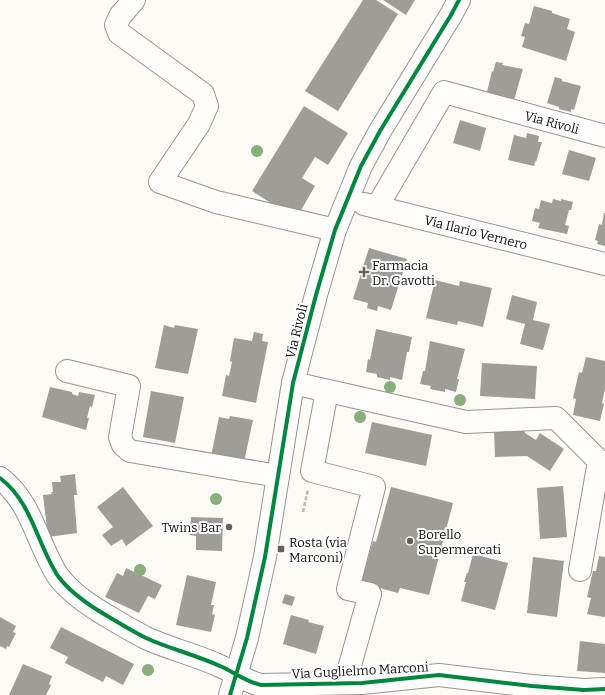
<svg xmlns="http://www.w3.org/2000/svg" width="605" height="695" viewBox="0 0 605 695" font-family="Bitter,serif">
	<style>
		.building { fill: #a09d99 }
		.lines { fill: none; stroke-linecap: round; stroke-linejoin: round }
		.minor-casing { stroke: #969592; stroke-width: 24 }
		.path { stroke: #b9b9b8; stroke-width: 2.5; stroke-dasharray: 4 2; stroke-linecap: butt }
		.minor { stroke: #fffefd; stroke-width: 22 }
		.cycleway-casing { stroke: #fff; stroke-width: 6 }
		.cycleway { stroke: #00873e; stroke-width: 4 }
		.tree { fill: #88ae7b }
		.poi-dot { fill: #62615f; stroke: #fff; stroke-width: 1.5 }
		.labels { text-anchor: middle; stroke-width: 4; stroke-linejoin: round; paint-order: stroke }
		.street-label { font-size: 13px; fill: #0f0f0f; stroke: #fff }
		.poi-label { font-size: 13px; fill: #0f0f0f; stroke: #fff; text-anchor: start }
	</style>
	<rect width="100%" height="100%" fill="#fcfaf4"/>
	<!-- building -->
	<g class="building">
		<polygon points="363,0 376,0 398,14 338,111 305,91"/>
		<polygon points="383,0 415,0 406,15"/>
		<polygon points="534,6 552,11 552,13 570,19 567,29 575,32 566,61 522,47 525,37 521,36 525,23 529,24"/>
		<polygon points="496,62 503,63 502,65 523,69 514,100 487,92 492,71 493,72"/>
		<polygon points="555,77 562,79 562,81 581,86 574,110 571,109 571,112 559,109 559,107 547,103"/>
		<polygon points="304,106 348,133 328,165 315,157 302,178 315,186 296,219 252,191"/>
		<polygon points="460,120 486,128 480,151 453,143"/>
		<polygon points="527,133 539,136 538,142 542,142 536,162 535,161 534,166 508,160 514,135 526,138"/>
		<polygon points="569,150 596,158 589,181 562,174"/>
		<polygon points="553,199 561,201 561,199 573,202 571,210 569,210 565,225 569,226 567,234 538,228 540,223 532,221 535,208 539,209 541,200 551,203 552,203"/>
		<polygon points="604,213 605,213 605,246 597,244 598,241 595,240 599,224 602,225"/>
		<polygon points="369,248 407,259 391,310 378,306 377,311 367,308 368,303 353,299"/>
		<polygon points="435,280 459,286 460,281 492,288 483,327 458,321 457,325 426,318"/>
		<polygon points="512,295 537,302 533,320 550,324 543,350 520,344 525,324 506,319"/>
		<polygon points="164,325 174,328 175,325 198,329 188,374 155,368"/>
		<polygon points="376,329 412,337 409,352 407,352 402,380 390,377 390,380 377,377 377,374 366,372 368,359 370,360"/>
		<polygon points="254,332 263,334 262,341 268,342 256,403 222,396 226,375 229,376 232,362 230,361 234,338 252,341"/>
		<polygon points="430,341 465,349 457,379 459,379 456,392 445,389 445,392 430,389 431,386 420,384 423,371 425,371"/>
		<polygon points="586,357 605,361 605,389 602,403 604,404 600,421 573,415 576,399 573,398 579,372 582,373"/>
		<polygon points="482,363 537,366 535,399 480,396"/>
		<polygon points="50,387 72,392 72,394 78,396 79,392 95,395 92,407 90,406 87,418 89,418 86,430 42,417"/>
		<polygon points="151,391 184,397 175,443 143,437"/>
		<polygon points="230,416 253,420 244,462 211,456 219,417 229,419"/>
		<polygon points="372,422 432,435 426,466 365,453"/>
		<polygon points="524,429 525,433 536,440 540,433 564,449 550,471 527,456 495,457 494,430"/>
		<polygon points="75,474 77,495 74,495 77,533 48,537 43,495 52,494 51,492 53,492 52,482 61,482 60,476"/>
		<polygon points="563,486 567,537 540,539 537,488"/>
		<polygon points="123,487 153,526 126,546 122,539 111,546 102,535 113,527 97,507"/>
		<polygon points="391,487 453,503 429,595 400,588 398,593 361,583 373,541 376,542"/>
		<polygon points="191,517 223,518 222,551 196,550 196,536 190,535"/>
		<polygon points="473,554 508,563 495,610 461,601 466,582 464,582 467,573 468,573"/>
		<polygon points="599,556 605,557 605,616 604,617 587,614 591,598 587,597 593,571 596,571"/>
		<polygon points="533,557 564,561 557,617 527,613"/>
		<polygon points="126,568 162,585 155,599 148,596 139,613 105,597 117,573 123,576"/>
		<polygon points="187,575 216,582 211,605 214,605 212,614 215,615 211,632 176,625"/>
		<polygon points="285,594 295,597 292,606 282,603"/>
		<polygon points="291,615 309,620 308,622 324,626 316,654 283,644"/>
		<polygon points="0,617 16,626 13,632 16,633 9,647 7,646 6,649 0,646"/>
		<polygon points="61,627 134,664 123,685 106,676 103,682 65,663 68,657 50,648"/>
		<polygon points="580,641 605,644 605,673 577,671"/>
		<polygon points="23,664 52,676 49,684 51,685 46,695 9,695"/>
	</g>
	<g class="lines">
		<defs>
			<g id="minor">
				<polyline points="134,0 120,16 116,25 119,33 203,94 207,106 199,124 160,182 216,202 335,230"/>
				<polyline points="364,204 605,264"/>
				<polyline points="377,207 444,92 605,136"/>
				<polyline points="67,371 129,386 120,437 123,445 130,451 278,476"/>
				<polyline points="293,383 466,422 556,418 599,461 580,570"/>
				<polyline points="327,391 312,471 374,487 348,589 370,594 345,683"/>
				<path d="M0 478C32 502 37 544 58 576 69 591 83 601 99 611 114 620 130 630 146 638 170 649 196 655 220 666 234 672 246 682 261 685L362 683 439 675 532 686 584 690 605 689"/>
				<polyline points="230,695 247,638 265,557 293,383 316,295 335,230 361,166 380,131 451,15 459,0"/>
			</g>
		</defs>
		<!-- minor casing -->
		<use href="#minor" class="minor-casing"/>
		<!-- path -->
		<polyline class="path" points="303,512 308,489"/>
		<!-- minor -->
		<use href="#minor" class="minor"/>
		<defs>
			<g id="cycleway">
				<path d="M0 478C32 502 37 544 58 576 69 591 83 601 99 611 114 620 130 630 146 638 170 649 196 655 220 666 234 672 246 682 261 685L362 683 439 675 532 686 584 690 605 689"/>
				<polyline points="230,695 247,638 265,557 293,383 316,295 335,230 361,166 380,131 451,15 459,0"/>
			</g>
		</defs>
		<!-- cycleway casing -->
		<use href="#cycleway" class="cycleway-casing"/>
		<!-- cycleway -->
		<use href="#cycleway" class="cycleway"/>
	</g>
	<!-- trees -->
	<g class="tree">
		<circle cx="257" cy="151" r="6"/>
		<circle cx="390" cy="387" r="6"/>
		<circle cx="460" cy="400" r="6"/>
		<circle cx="360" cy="417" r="6"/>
		<circle cx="216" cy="499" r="6"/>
		<circle cx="140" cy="570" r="6"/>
		<circle cx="148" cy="670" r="6"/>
	</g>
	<!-- markers -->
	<g class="poi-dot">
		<path d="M362 266h4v4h4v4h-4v4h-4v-4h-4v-4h4z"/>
		<circle cx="229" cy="527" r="4"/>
		<circle cx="410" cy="541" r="4"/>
		<rect x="277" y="545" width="8" height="8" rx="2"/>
	</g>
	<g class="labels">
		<!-- street labels -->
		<g class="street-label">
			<text transform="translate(552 122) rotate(15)" y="5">Via Rivoli</text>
			<text transform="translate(476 232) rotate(14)" y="5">Via Ilario Vernero</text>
			<text transform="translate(296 331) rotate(-76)" y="5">Via Rivoli</text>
			<text transform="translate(360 670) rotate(-3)" y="5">Via Guglielmo Marconi</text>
		</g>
		<!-- poi labels -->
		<g class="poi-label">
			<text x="372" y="270">Farmacia<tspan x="372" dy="15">Dr. Gavotti</tspan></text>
			<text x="221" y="532" text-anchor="end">Twins Bar</text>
			<text x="418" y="539">Borello<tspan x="418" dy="15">Supermercati</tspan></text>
			<text x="289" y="547">Rosta (via<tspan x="289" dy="15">Marconi)</tspan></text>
		</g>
	</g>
</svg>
